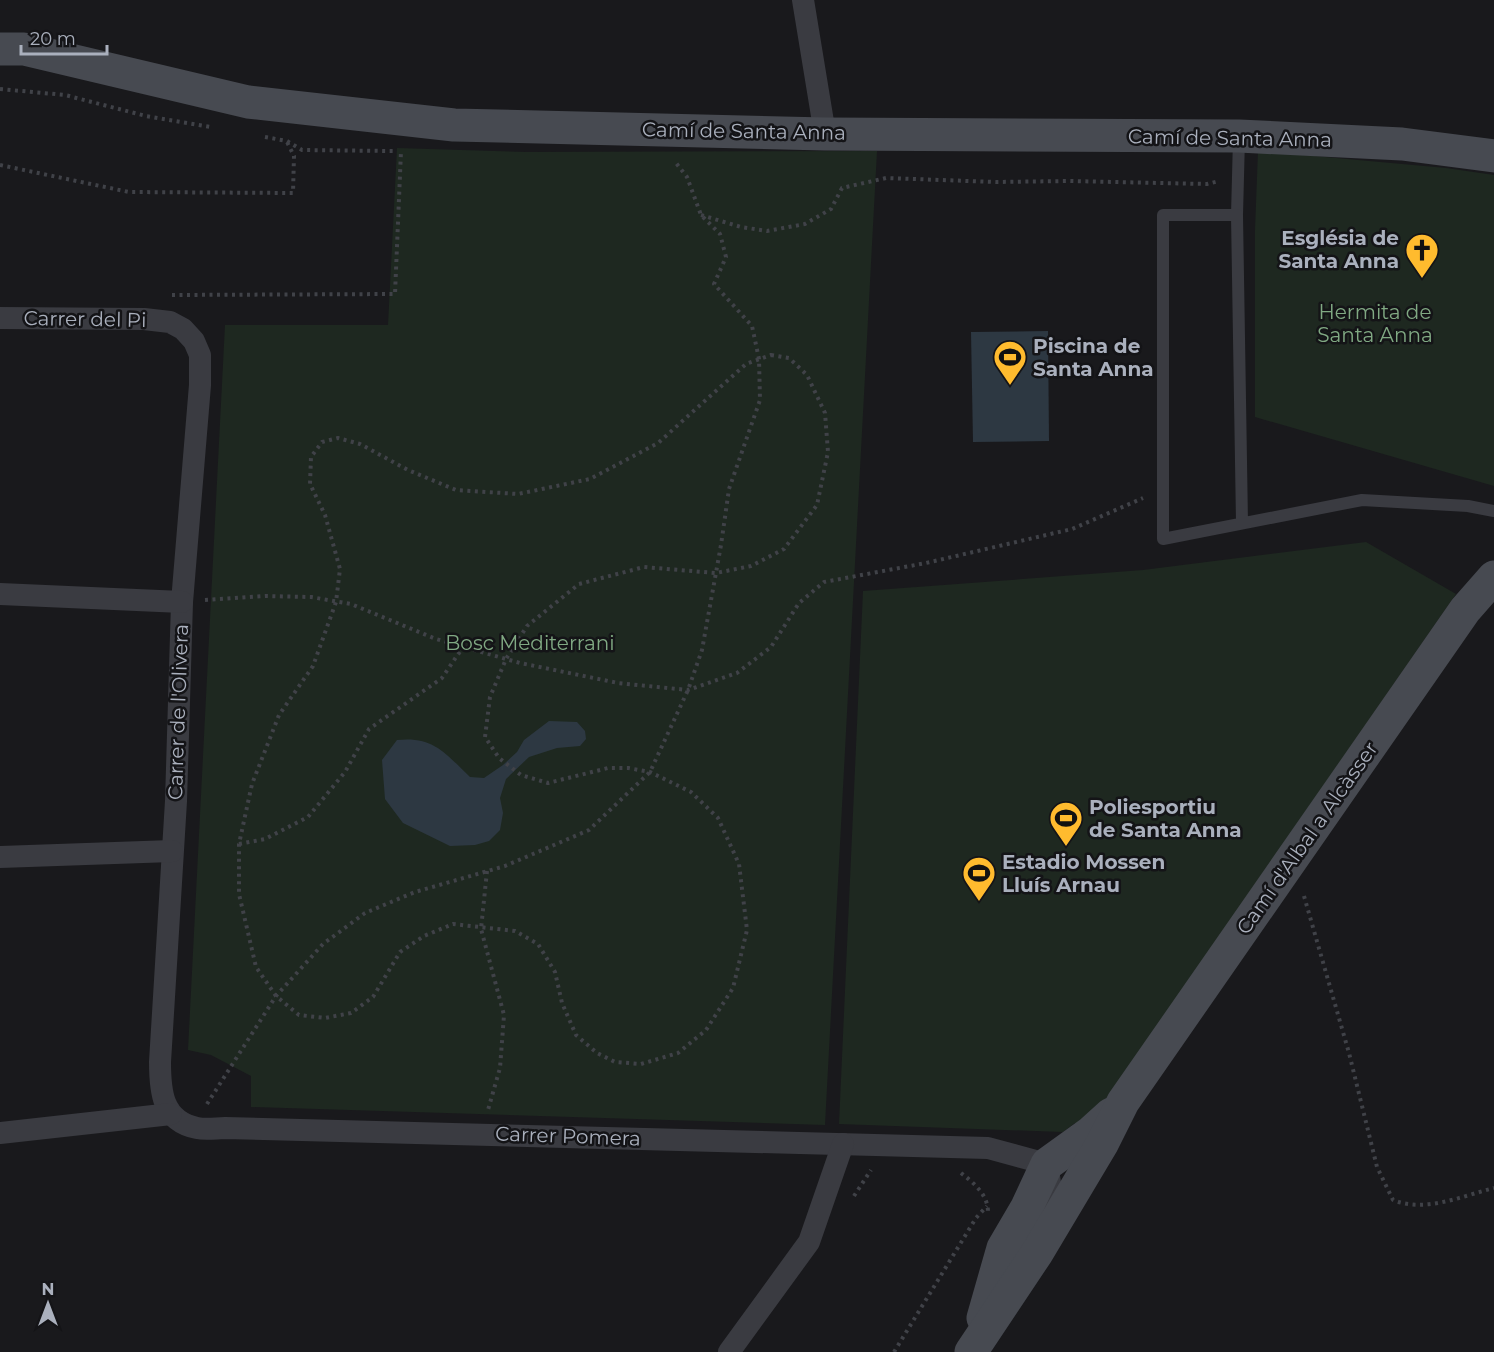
<svg xmlns="http://www.w3.org/2000/svg" width="1494" height="1352" viewBox="0 0 1494 1352" font-family="Montserrat,sans-serif">
	<style>
		.green { fill: #1e2820 }
		.water { fill: #2d3842 }
		.lines { fill: none; stroke-linecap: round; stroke-linejoin: round }
		.path { stroke: #404248; stroke-width: 4; stroke-dasharray: 3 4.5; stroke-linecap: butt }
		.lane { stroke: #3a3b41; stroke-width: 12 }
		.street { stroke: #3a3b41; stroke-width: 22 }
		.secondary { stroke: #474a51; stroke-width: 33 }
		.labels { text-anchor: middle; stroke-width: 5; stroke-linejoin: round; paint-order: stroke }
		.street-label { font-size: 20px; fill: #aab0bd; stroke: #141417 }
		.poi-label { font-size: 20px; font-weight: bold; fill: #aab0bd; stroke: #141417; text-anchor: start }
		.park-label { font-size: 20px; fill: #80a983; stroke: #141417 }
	</style>
	<rect width="100%" height="100%" fill="#19191c"/>
	<!-- green -->
	<g class="green">
		<polygon points="397,148 526,152 877,151 825,1125 251,1107 251,1076 211,1055 188,1050 225,325 388,325"/>
		<polygon points="1258,151 1446,168 1494,175 1494,486 1255,417 1255,230"/>
		<polygon points="1366,542 1456,594 1106,1100 1080,1123 1075,1123 1063,1132 839,1124 863,591 1143,570"/>
	</g>
	<!-- water -->
	<g class="water">
		<polygon points="1048,331 1049,441 973,442 971,332"/>
		<path d="M549 721 577 722 585 731 586 739 580 746 557 748 529 757 506 779 500 798 503 813 500 830 489 841 475 845 450 846 403 823 385 799 382 760 397 740C434 736 446 754 470 777L484 778 503 765 517 752 524 740Z"/>
	</g>
	<g class="lines">
		<!-- path -->
		<g class="path">
			<polyline points="0,89 65,95 146,116 211,127"/>
			<polyline points="265,137 287,141 302,150 393,151"/>
			<polyline points="0,165 129,192 293,193 294,156 287,142"/>
			<polyline points="701,215 741,227 767,231 805,224 831,209 842,188 886,178 996,182 1069,181 1207,184 1219,181"/>
			<polyline points="172,295 395,294 401,151"/>
			<polygon points="771,355 789,358 807,375 825,413 828,452 817,505 784,549 751,566 716,573 644,567 579,584 527,626 506,659 490,697 485,737 499,758 521,775 548,783 608,768 628,768 650,772 691,792 718,818 739,864 747,930 733,988 706,1030 678,1053 641,1064 615,1062 597,1053 576,1035 562,1003 555,972 538,944 515,931 453,924 424,936 400,952 373,997 351,1013 325,1018 299,1015 276,996 256,967 239,894 239,844 252,784 279,715 313,666 336,602 340,569 325,515 310,484 311,457 322,442 338,438 360,444 408,470 456,490 518,494 590,479 658,443 746,364"/>
			<polyline points="205,600 265,596 311,597 351,604 436,639 520,663 618,683 688,690 737,673 771,647 799,603 824,582 926,563 1072,529 1143,498"/>
			<polyline points="239,844 265,839 308,817 345,772 369,729 442,678 463,647"/>
			<polyline points="487,871 481,929 504,1015 500,1068 488,1110"/>
			<path d="M1304 896 1349 1053 1377 1167 1393 1200C1425 1213 1462 1196 1494 1188"/>
			<polyline points="207,1104 276,996 323,944 365,913 415,892 505,866 589,830 650,772 688,690 702,650 721,545 729,489 760,400 759,359 752,326 714,284 726,257 720,234 701,215 687,177 676,163 673,162"/>
			<path d="M961 1173C974 1183 988 1195 988 1212"/>
			<polyline points="854,1196 871,1170"/>
			<polyline points="894,1352 976,1218 987,1206"/>
		</g>
		<!-- lane -->
		<g class="lane">
			<polyline points="1237,215 1239,138"/>
			<polyline points="1242,523 1237,215 1163,215 1163,539 1362,500 1468,506 1494,511"/>
		</g>
		<!-- street -->
		<g class="street">
			<polyline points="803,0 825,134"/>
			<path d="M0 318 144 319 170 322 183 329 194 341 200 355V385L182 602 176 801 160 1062C160 1091 162 1121 197 1128 206 1130 217 1128 225 1128L988 1148 1047 1164 1052 1195 1044 1225"/>
			<polyline points="0,594 182,602"/>
			<polyline points="0,857 172,851"/>
			<polyline points="0,1133 171,1114"/>
			<polyline points="729,1352 809,1242 843,1144"/>
		</g>
		<!-- secondary -->
		<g class="secondary">
			<polyline points="0,49 24,49 248,102 454,125 825,134 1239,136 1402,144 1494,156"/>
			<polyline points="983,1318 1003,1248 1027,1207 1047,1164 1090,1133 1111,1114"/>
			<polyline points="971,1352 1037,1253 1102,1144 1123,1102 1465,610 1494,577"/>
		</g>
	</g>
	<!-- icons -->
	<defs>
		<symbol id="church-pin" viewBox="-11 -11 22 30"><path d="M0 17L-7.5 6A9.5 9.5 0 1 1 7.5 6Z" fill="#ffbb2e" stroke="#141417"/><path d="M-1.2-6h2.4v3.5h3.3v2.4h-3.3V6h-2.4V-.1h-3.3v-2.4h3.3Z" fill="#111"/></symbol>
		<symbol id="stadium-pin" viewBox="-11 -11 22 30"><path d="M0 17L-7.5 6A9.5 9.5 0 1 1 7.5 6Z" fill="#ffbb2e" stroke="#141417"/><path d="M0-5a6.5 5 0 1 0 0 10a6.5 5 0 1 0 0-10ZM-3.5-1.8h7v3.6h-7Z" fill="#111"/></symbol>
	</defs>
	<g fill-rule="evenodd">
		<use href="#church-pin" x="1403" y="231" width="38" height="52"/>
		<use href="#stadium-pin" x="991" y="338" width="38" height="52"/>
		<use href="#stadium-pin" x="1047" y="799" width="38" height="52"/>
		<use href="#stadium-pin" x="960" y="854" width="38" height="52"/>
	</g>
	<g class="labels">
		<!-- street labels -->
		<g class="street-label">
			<text transform="translate(744 131) rotate(1)" y="7">Camí de Santa Anna</text>
			<text transform="translate(1230 138) rotate(1)" y="7">Camí de Santa Anna</text>
			<text transform="translate(85 319) rotate(1)" y="7">Carrer del Pi</text>
			<text transform="translate(178 712) rotate(-88)" y="7">Carrer de l'Olivera</text>
			<text transform="translate(1307 838) rotate(-55)" y="7">Camí d'Albal a Alcàsser</text>
			<text transform="translate(568 1136) rotate(2)" y="7">Carrer Pomera</text>
		</g>
		<!-- poi labels -->
		<g class="poi-label">
			<text x="1399" y="245" text-anchor="end">Església de<tspan x="1399" dy="23">Santa Anna</tspan></text>
			<text x="1033" y="353">Piscina de<tspan x="1033" dy="23">Santa Anna</tspan></text>
			<text x="1089" y="814">Poliesportiu<tspan x="1089" dy="23">de Santa Anna</tspan></text>
			<text x="1002" y="869">Estadio Mossen<tspan x="1002" dy="23">Lluís Arnau</tspan></text>
		</g>
		<!-- park labels -->
		<g class="park-label">
			<text x="1375" y="319">Hermita de<tspan x="1375" dy="23">Santa Anna</tspan></text>
			<text x="530" y="650">Bosc Mediterrani</text>
		</g>
	</g>
	<!-- north arrow -->
	<g transform="translate(48 1304)" stroke="#141417" stroke-width="4.5" paint-order="stroke">
	<path d="M0-4.5L10 22L0 15L-10 22Z" fill="#aab0bd"/>
	<text y="-9" font-size="16" font-weight="bold" text-anchor="middle" fill="#aab0bd">N</text>
	</g>
	<!-- scale -->
	<path d="M21 45v9h86v-9" fill="none" stroke="#aab0bd" stroke-width="3"/>
	<text x="30" y="45" font-size="18" fill="#aab0bd" stroke="#141417" stroke-width="4.5" paint-order="stroke">20 m</text>
</svg>
